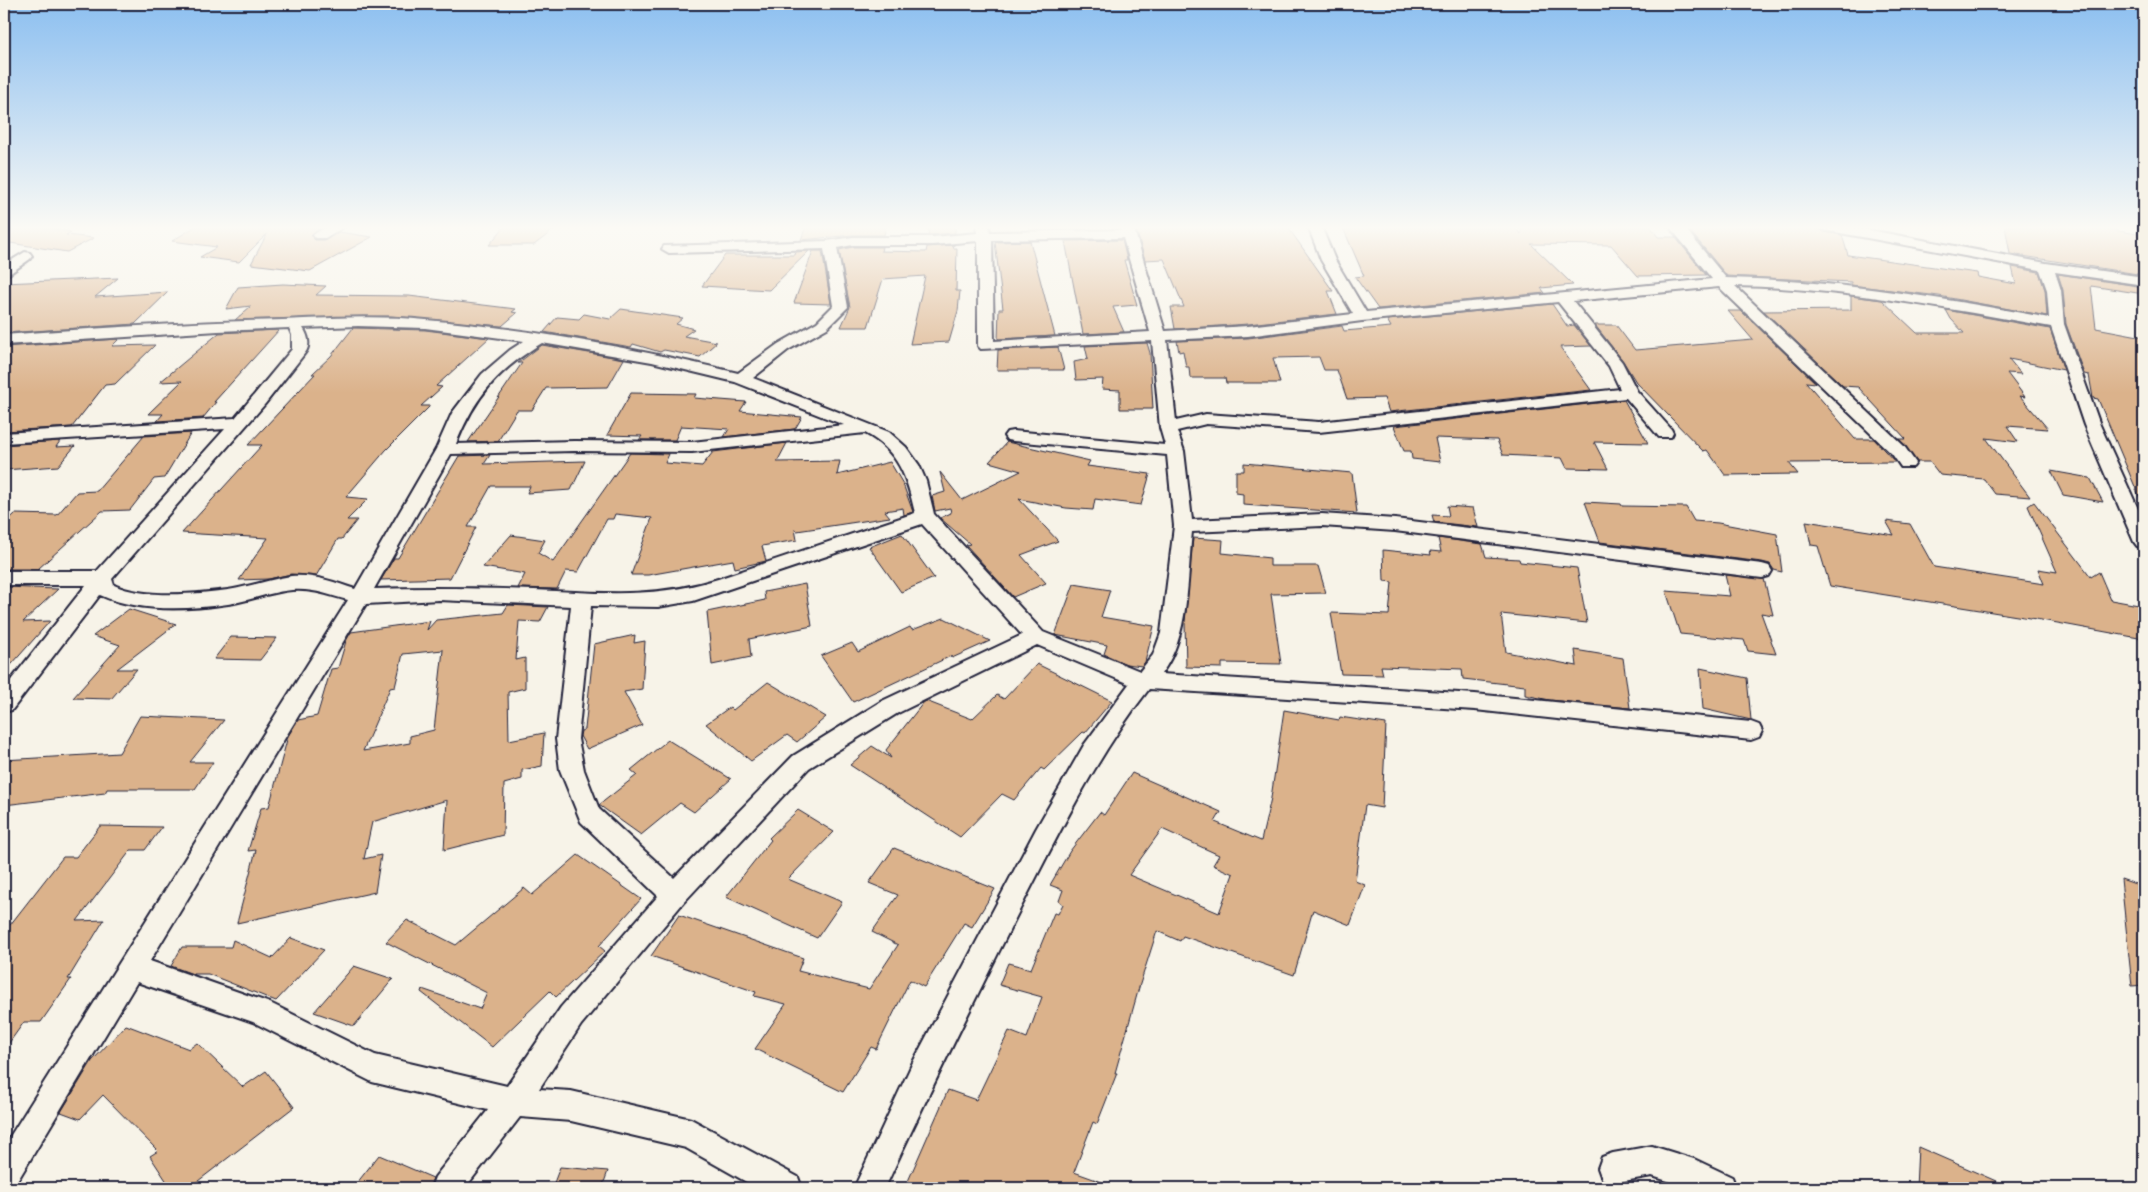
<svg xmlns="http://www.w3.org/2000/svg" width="2148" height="1192" viewBox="0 0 2148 1192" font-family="'Shantell Sans',sans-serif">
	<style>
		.building { fill: #dbb28b; stroke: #22223b; fill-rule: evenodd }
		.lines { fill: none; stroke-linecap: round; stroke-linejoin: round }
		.minor-casing { stroke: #22223b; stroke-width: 4 }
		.minor { fill: #f7f3e8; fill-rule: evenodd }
	</style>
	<rect width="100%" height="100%" fill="#f7f3e8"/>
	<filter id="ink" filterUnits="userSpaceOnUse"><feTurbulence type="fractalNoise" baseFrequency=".02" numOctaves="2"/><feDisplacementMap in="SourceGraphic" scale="10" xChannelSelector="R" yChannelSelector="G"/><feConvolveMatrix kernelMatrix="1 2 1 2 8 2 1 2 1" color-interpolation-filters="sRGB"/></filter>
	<g filter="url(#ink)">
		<!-- building -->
		<g class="building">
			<polygon points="4,226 35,226 71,232 66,235 94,238 67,252 4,242"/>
			<polygon points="196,226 305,226 319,229 311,235 315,240 326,240 339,232 372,237 310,271 251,264 267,234 239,262 200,257 217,247 172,241"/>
			<polygon points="505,226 559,226 534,245 489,245"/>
			<polygon points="806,226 886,226 884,235 853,235 801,240"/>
			<polygon points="930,226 955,226 955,233 928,235"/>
			<polygon points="1135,226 1287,226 1333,291 1328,291 1337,314 1248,324 1175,329 1171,307 1184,307 1164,259 1145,260"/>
			<polygon points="1371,226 1515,228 1521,234 1521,228 1650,226 1658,237 1675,237 1706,275 1638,276 1611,245 1531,244 1573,285 1541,288 1545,293 1378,309 1355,277 1364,276 1344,230"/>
			<polygon points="1686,226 1816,226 1824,232 1842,235 1848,255 1977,273 1978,277 2016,284 2012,267 2039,272 2045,290 2047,316 1939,296 1851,285 1851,282 1727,276"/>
			<polygon points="2005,226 2088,226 2144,235 2144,275 2010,254"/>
			<polygon points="1122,240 1127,260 1124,260 1137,305 1113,307 1124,332 1083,334 1065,241"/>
			<polygon points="1030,241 1055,336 998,339 999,309 1003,309 995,242"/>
			<polygon points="954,245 953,248 957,248 956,291 960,291 958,311 949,342 910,344 925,276 883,279 868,327 841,327 850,307 839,250 853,247 882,247 881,251 926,252 927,247"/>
			<polygon points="809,251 769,290 702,286 725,255 795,255 796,252"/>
			<polygon points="813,251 822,251 831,304 794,303"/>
			<polygon points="2058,274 2144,287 2144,294 2091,286 2096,328 2144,337 2144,508 2098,399 2093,398 2089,375 2084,374 2066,324 2063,290"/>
			<polygon points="118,278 95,297 168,292 135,324 4,333 4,283"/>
			<polygon points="283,284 326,286 316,295 409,296 516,309 512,312 517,313 502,326 391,316 235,320 251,306 226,309 238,287"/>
			<polygon points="1851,296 1882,300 1917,333 1964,333 1951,319 1946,310 2050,329 2064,370 2009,359 2021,374 2007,373 2025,397 2020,396 2048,429 2007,426 2018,442 1986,438 2030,497 1995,494 1984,479 1940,475 1930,462 1917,462 1899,439 1906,439 1858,387 1843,386 1764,311 1851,310"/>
			<polygon points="1552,304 1567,326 1574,325 1591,346 1560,347 1591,390 1389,412 1384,398 1347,399 1337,370 1324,370 1319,357 1273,358 1280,383 1226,383 1225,378 1190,378 1189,367 1186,367 1183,351 1179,352 1177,341 1248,338 1342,326 1344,331 1391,327 1387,320"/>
			<polygon points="621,309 683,318 676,324 694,329 684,336 717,342 700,357 664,350 660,352 633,344 631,347 544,332 557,317 579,319 584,314 610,319"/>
			<polygon points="1728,311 1741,311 1816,383 1806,382 1855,439 1874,439 1895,462 1789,463 1798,474 1725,475 1707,450 1703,451 1636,382 1623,361 1595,325 1616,325 1635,350 1753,340"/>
			<polygon points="353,328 425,330 489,338 436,386 442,387 421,406 430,406 386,450 346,497 368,499 347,520 357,520 342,539 338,539 316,576 291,574 269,579 239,580 268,538 182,533 262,445 248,445 315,374 312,374 331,356"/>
			<polygon points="279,330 214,402 216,402 203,418 157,421 163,414 148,414 182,381 160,382 219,333"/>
			<polygon points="119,339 112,346 155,345 115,384 105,385 72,427 4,431 4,347"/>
			<polygon points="1147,343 1150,353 1153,409 1120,409 1120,390 1102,389 1103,379 1076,380 1074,362 1088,359 1085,346"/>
			<polygon points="542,345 624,359 608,387 546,388 532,410 517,410 498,441 468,442 522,363 518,363"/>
			<polygon points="1058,347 1064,370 997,370 998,350"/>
			<polygon points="631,393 696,394 694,398 746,402 740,411 802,417 795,429 724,437 729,429 681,426 675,440 639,440 642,436 607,435"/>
			<polygon points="1624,400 1648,443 1594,442 1608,469 1567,468 1562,458 1503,455 1497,440 1435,438 1440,462 1412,459 1411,451 1404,451 1394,426"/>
			<polygon points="191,433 164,478 154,479 130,510 102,511 38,569 4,569 4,524 15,514 57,515 77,492 97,491 144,436"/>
			<polygon points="60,441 56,447 75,446 58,466 4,470 4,445"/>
			<polygon points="1007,442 1090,461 1087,466 1150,474 1141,505 1095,499 1093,510 1066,508 1019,499 1058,541 1021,555 1046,583 1013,597 966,545 970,544 940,518 951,513 950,508 935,511 932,496 945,492 940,472 962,500 1021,471 989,462"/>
			<polygon points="787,443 777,462 840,461 837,475 890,462 903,484 913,512 904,515 903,508 885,511 890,517 797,531 795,529 797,540 762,546 766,561 735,568 733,560 648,575 631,575 652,518 615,514 613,519 607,519 578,572 566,571 557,589 518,588 525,574 483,567 511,535 545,540 538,553 553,562 630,453 669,454 665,463 702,466 713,452"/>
			<polygon points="490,455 484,464 585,461 571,490 527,493 530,486 491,486 468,527 476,527 450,578 381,580 394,558 398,558 459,456"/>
			<polygon points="1244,463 1352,473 1357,513 1243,505 1243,494 1236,493 1236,471 1244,471"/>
			<polygon points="2051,471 2090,478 2103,502 2063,495"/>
			<polygon points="1585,502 1621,504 1622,506 1686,507 1694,521 1718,523 1777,534 1782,572 1774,570 1770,564 1762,562 1600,542"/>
			<polygon points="2034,502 2091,577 2099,572 2111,600 2144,606 2144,639 2036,619 1830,586 1818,546 1811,545 1806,521 1894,535 1886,521 1910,524 1934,567 2044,584 2038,569 2057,572 2028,506"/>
			<polygon points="1447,506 1473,508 1478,527 1434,522 1432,515 1449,516"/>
			<polygon points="902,534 934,578 901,592 869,547"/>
			<polygon points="1193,538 1223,540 1222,553 1270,558 1270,566 1318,566 1326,593 1271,594 1281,664 1222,663 1222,668 1186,667 1185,622"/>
			<polygon points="1438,538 1482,544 1486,557 1519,559 1520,562 1577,568 1587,623 1501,614 1506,652 1577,666 1575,650 1623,658 1630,708 1550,700 1525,695 1525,686 1463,679 1462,669 1381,666 1383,675 1341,674 1331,613 1389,615 1392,582 1384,581 1383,550 1431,555 1430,551 1441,552"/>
			<polygon points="1725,575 1764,579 1773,615 1761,613 1776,654 1748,651 1744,640 1680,634 1666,591 1730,596"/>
			<polygon points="805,584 812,626 749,639 751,657 712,665 707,612 765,600 764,592"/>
			<polygon points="1074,584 1110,590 1101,617 1154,626 1145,662 1142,666 1126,664 1104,654 1107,645 1055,635"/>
			<polygon points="4,587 58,589 23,622 50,621 4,673"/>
			<path d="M508 605 548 607 540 622 519 621 516 660 525 658V688L508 692 509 740 544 733 542 766 522 770V779L504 784 503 835 444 850 447 800 372 822 364 859 381 855 375 892 237 923 256 850 248 851 261 808 269 807 288 736 298 720 317 716 331 669 338 668 346 641 351 632 430 621 427 630 436 620 503 613ZM443 650 434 730 410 736V743L363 751 390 688 395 687 403 654Z"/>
			<polygon points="129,609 176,624 117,669 137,669 111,699 73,698 120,645 93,636"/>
			<polygon points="944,618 990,641 952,658 951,656 853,702 821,656 852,643 858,652 910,627 912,630"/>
			<polygon points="635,635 634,643 645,641 642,689 624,692 642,725 587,749 580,736 581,731 585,729 594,644"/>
			<polygon points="231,637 277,638 260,660 214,659"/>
			<polygon points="1037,664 1112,701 1085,733 1083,732 1044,770 1041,768 1014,800 1002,794 960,837 850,765 872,746 891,758 886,750 923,703 926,701 972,719 997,695 1004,699"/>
			<polygon points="1700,668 1747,678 1751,720 1703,709"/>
			<polygon points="768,682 826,717 797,742 787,735 751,761 706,724 730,707 733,710"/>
			<path d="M1284 710 1339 720 1340 717 1386 724 1382 808 1365 805 1355 881 1365 885 1350 925 1313 910 1294 975 1183 936 1180 941 1157 931 1140 984 1115 1073H1117L1097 1124 1093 1122 1074 1172 1113 1186V1188H905L948 1090 976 1100 1009 1031 1027 1038 1042 997 999 985 1008 963 1031 969 1054 913 1058 914 1063 904 1059 901 1063 890 1050 885 1070 851 1100 812 1104 815 1132 773 1221 812 1215 822 1261 841 1271 798ZM1162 829 1219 855 1213 865 1233 874 1219 913 1129 875Z"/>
			<polygon points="140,716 224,720 190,762 213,762 195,789 107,789 105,793 4,805 4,760 119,753"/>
			<polygon points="668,740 731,779 694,812 680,803 641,835 599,805 637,775 631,770"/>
			<polygon points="798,810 834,832 788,879 842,902 817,938 726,897 771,840 769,838"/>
			<polygon points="100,826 162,827 145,850 131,850 77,921 104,920 68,979 71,979 41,1022 24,1022 4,1050 4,925 10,925 63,857 76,857"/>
			<polygon points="894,848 995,889 972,927 964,923 924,987 910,980 876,1049 871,1047 843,1092 755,1049 786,1004 754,996 756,992 651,956 679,915 803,958 798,971 869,989 898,945 872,932 898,895 869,883"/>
			<polygon points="578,855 641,899 599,946 605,951 556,997 550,991 492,1047 421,992 422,989 480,1009 487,993 386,942 407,920 456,945 524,888 532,895"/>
			<polygon points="2121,879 2144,887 2144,985 2132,986"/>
			<polygon points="291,938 324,950 276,1001 208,974 193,974 171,966 182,947 231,947 233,940 272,958"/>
			<polygon points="354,966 393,979 354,1026 314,1012"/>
			<polygon points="126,1025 189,1049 197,1043 243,1087 266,1071 294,1107 189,1188 171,1188 150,1156 158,1151 103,1095 80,1119 61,1112 92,1061"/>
			<polygon points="1918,1147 2012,1188 1916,1188"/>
			<polygon points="379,1155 433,1178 429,1188 353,1188"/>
			<polygon points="560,1167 608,1171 602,1188 552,1188"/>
		</g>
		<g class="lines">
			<defs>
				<g id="minor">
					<polygon points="327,226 345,226 325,238 315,238 313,235"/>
					<path d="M976 226H989L990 232 1121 230 1120 226H1133L1165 331 1248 326 1353 314 1321 260 1308 226H1321L1335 260 1366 312 1712 279 1669 226H1683L1726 278C1835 280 1942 298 2049 318L2047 290 2040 270 1824 230 1818 226H1848L2046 263 2144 277V285L2055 272 2061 290 2064 324 2100 425 2144 522V548L2137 546 2134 542 2084 425 2051 327C1946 308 1842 288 1735 286L1904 446 1916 463 1913 467H1901L1892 454 1719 287 1573 301 1622 362 1637 391 1671 429 1673 433 1671 437H1659L1626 398 1319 432 1206 424 1177 431 1184 451 1192 520 1322 514 1395 519 1762 564 1769 566 1772 571 1769 576 1762 578 1395 531 1322 526 1192 532C1187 577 1190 637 1161 674L1475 694 1751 722 1759 725 1762 731 1759 737 1751 740 1475 710 1149 689C1095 758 1057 837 1017 915 972 1006 927 1096 885 1188H854L912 1064 1036 829 1084 745 1129 684 1037 645 898 713 809 768 683 903 581 1025 539 1089 571 1091 691 1119 798 1177 802 1188H757L686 1148 571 1121 520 1117 465 1188H431L435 1177 488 1110 372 1082 253 1022 137 982 15 1185 4 1188V1146L348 600C330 595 311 588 292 590 270 592 249 601 228 604 188 610 137 612 100 595L12 710 4 712V689L86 585H4V571H97L225 429 4 443V433L235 418 292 349V335L289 328 218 331 4 345V335C97 328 190 322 283 320 330 318 379 315 426 320 532 329 635 348 738 373L778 344 817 322 833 306 824 249 669 253 662 249 664 246 827 241 853 237H932L977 233ZM1123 238 1150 332 994 341 992 240ZM978 241V346L981 349 1152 341 1160 428 1165 445 1013 431 1007 432 1004 436 1007 440 1013 441 1167 455 1174 526 1161 633 1153 655 1140 671 1043 632 934 514 926 481 919 465 906 447 889 432 753 378 788 350 827 328 848 307 837 248 853 245H932ZM1558 302 1609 366 1620 389 1319 422 1206 414 1176 421 1167 340 1248 336 1362 321ZM358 326 425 328 524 341 510 350 482 374 452 413 436 449 355 589C334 582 313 574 291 576 270 579 249 587 228 590 195 594 144 599 114 585L112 579 265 404 305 353C311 346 308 335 303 328ZM542 343 652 362 735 382 844 425 692 442 574 441 456 444C475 396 498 370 542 343ZM865 433C899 451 907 478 915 513L718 579C654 599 599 593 534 590 480 588 428 587 374 589L451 454 574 451 692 452ZM922 524 1022 635 882 701 793 756 674 878 599 809 584 770 578 739 591 606 658 607 693 601ZM439 600 571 606 556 739 560 770 581 822 658 896 561 1007 507 1086 375 1055 270 1003 150 961 366 604Z"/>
					<polygon points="25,252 30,253 32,256 30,259 9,274 4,275 4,265"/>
					<polygon points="1652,1146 1694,1159 1732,1177 1736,1188 1690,1188 1652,1176 1613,1183 1602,1179 1598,1168 1602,1157 1613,1153"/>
				</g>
			</defs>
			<!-- minor casing -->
			<use href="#minor" class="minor-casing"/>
			<!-- minor -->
			<use href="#minor" class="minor"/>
		</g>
	</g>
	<!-- sky -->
	<linearGradient id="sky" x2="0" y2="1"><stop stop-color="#8cbff0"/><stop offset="0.58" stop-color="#fbfaf5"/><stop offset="1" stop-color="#fbfaf5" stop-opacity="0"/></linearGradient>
	<rect width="2148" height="393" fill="url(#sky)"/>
	<!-- margin -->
	<rect width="2148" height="1192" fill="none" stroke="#f7f3e8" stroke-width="20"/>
	<rect x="10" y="10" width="2128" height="1172" fill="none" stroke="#22223b" stroke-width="2" filter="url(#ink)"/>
</svg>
